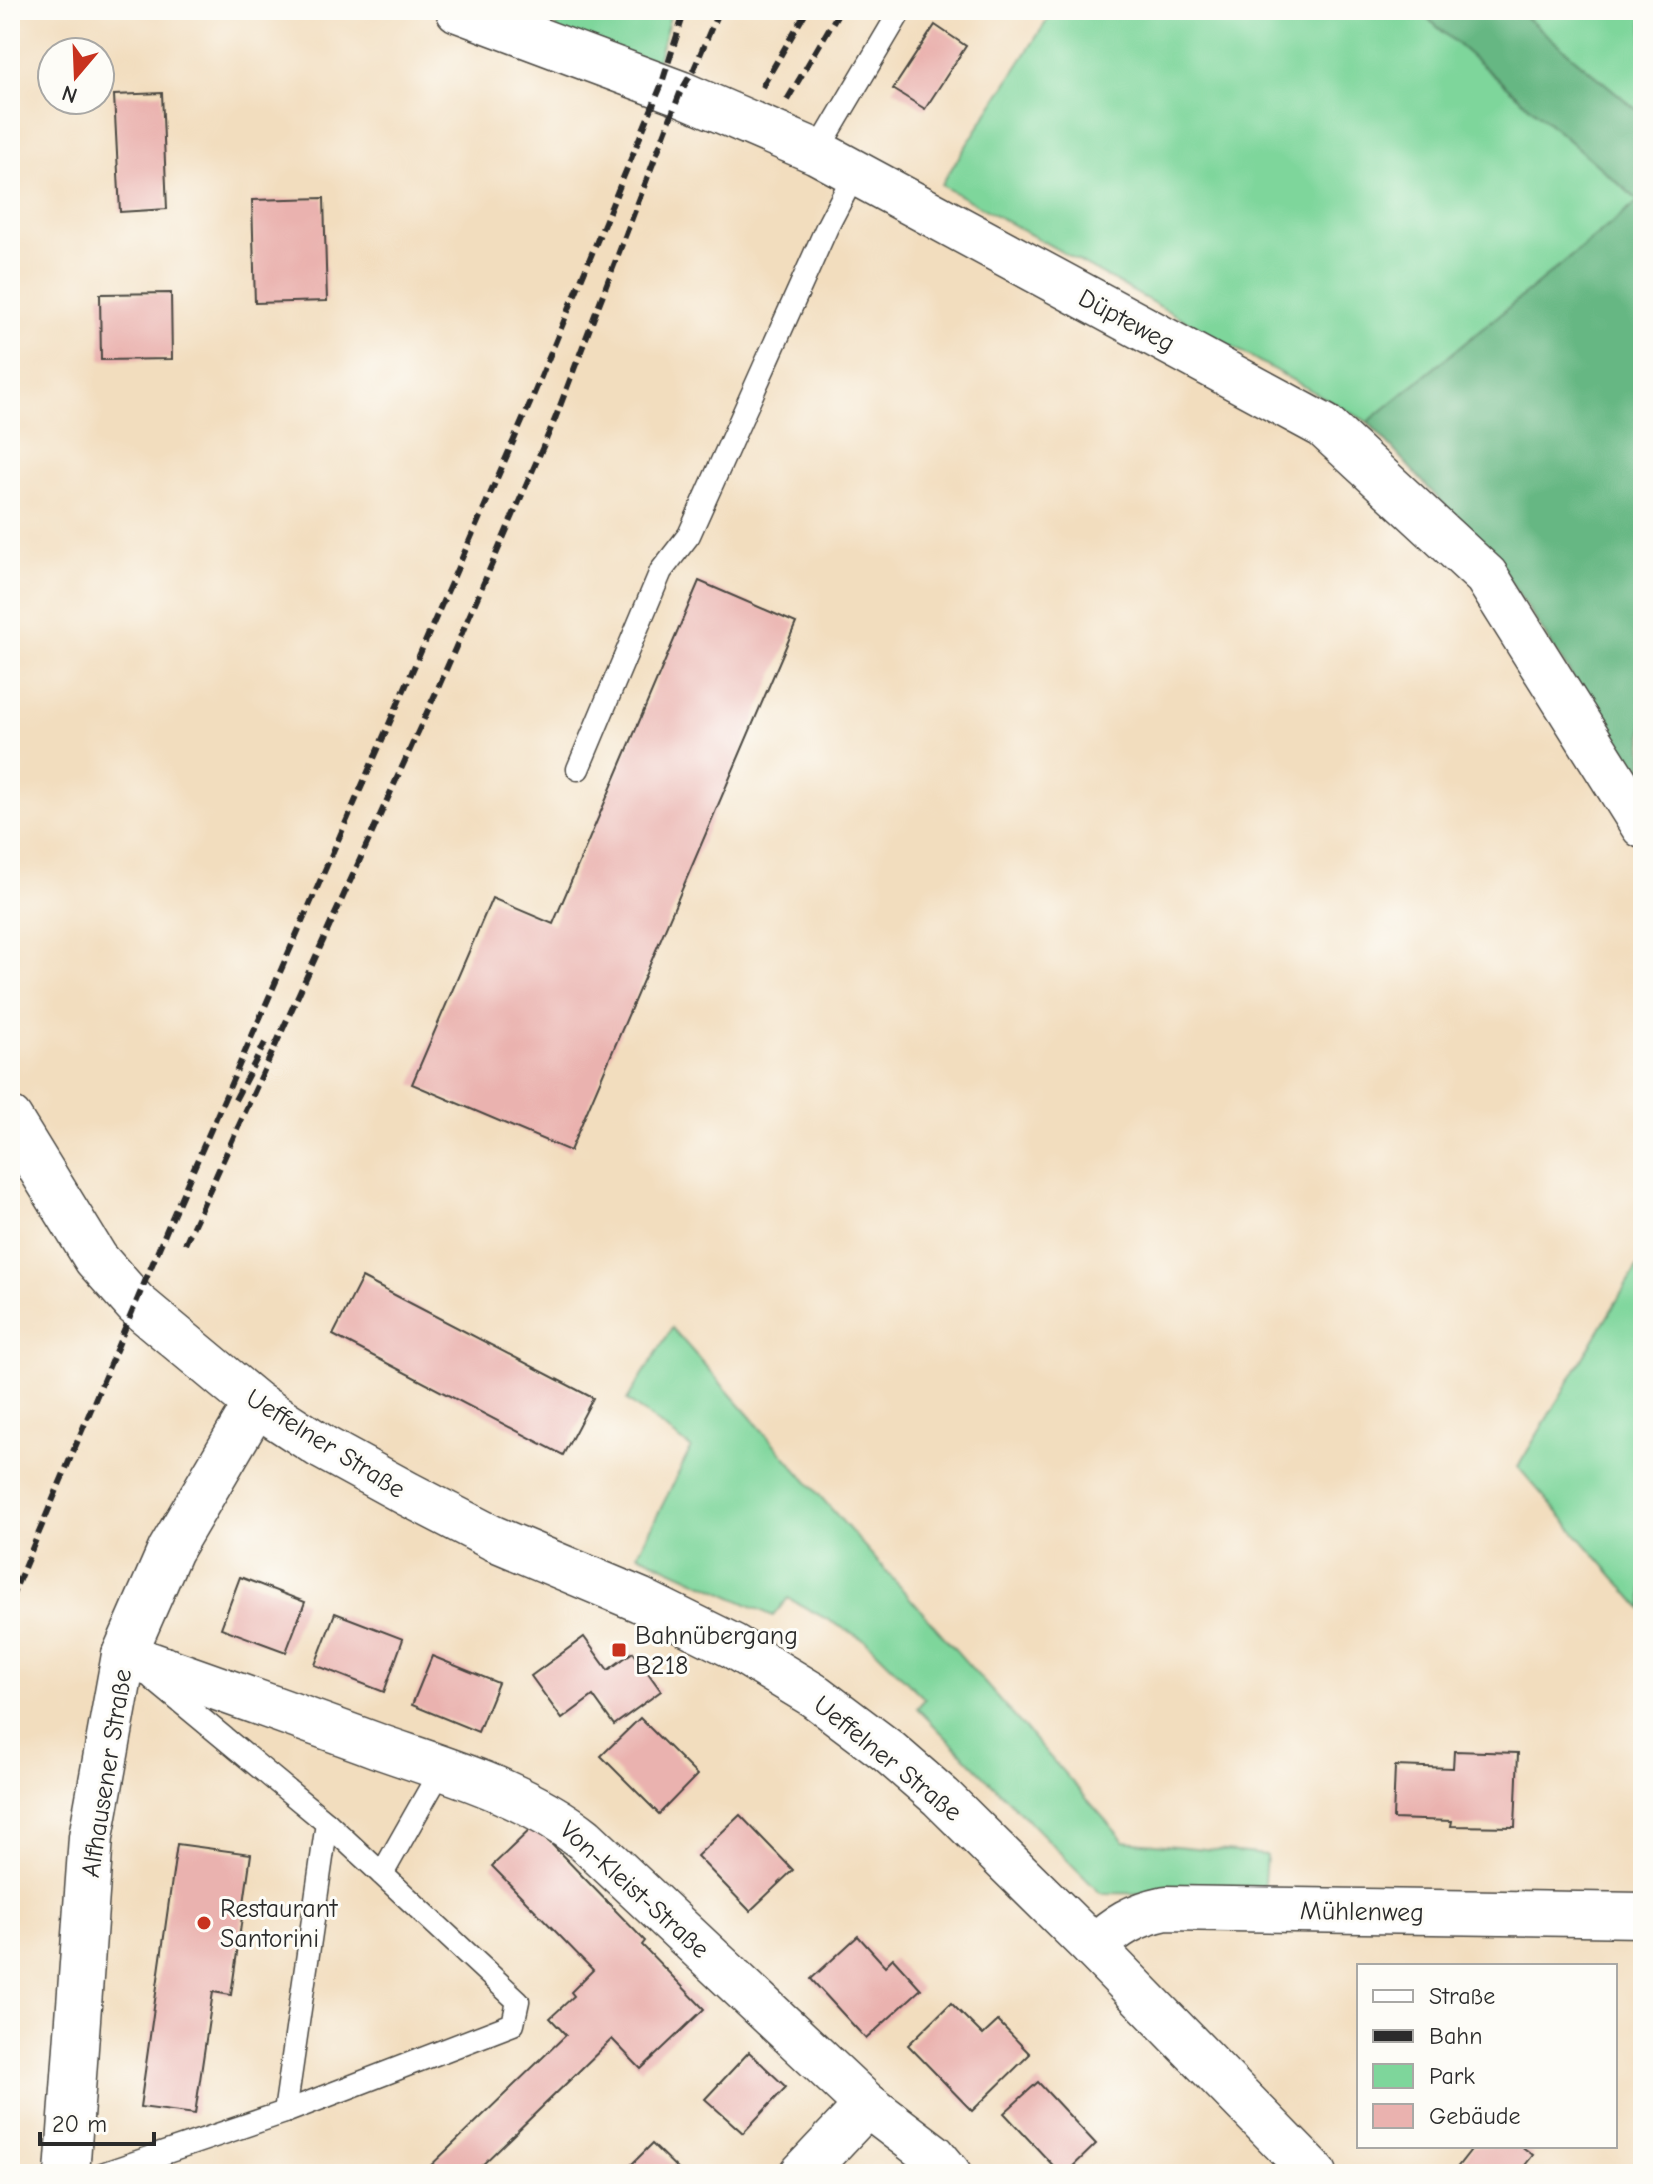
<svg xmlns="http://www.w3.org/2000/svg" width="1653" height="2184" viewBox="0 0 1653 2184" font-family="'Comic Neue',sans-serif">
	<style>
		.green { fill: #7ed69b; stroke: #548063; stroke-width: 2 }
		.forest { fill: #66b783; stroke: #487157; stroke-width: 2 }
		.building { fill: #eab2af }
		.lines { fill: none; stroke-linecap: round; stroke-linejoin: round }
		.lane-casing { stroke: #494641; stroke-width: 25 }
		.street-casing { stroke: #494641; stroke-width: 47 }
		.secondary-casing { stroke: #494641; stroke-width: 47 }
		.lane { stroke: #fff; stroke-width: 22 }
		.street { stroke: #fff; stroke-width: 44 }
		.secondary { stroke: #fff; stroke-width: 44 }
		.rail { stroke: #2b2b2b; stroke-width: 6; stroke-dasharray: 12 6; stroke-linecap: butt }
		.poi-dot { fill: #c8321e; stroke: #fdfcf7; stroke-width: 3 }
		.labels { text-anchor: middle; stroke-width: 6; stroke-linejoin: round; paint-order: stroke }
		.street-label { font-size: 26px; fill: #2b2b2b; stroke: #fdfcf7 }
		.poi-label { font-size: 26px; fill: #2b2b2b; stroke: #fdfcf7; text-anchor: start }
	</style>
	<rect width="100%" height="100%" fill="#fdfcf7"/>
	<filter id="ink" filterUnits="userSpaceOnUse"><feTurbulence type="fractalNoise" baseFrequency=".0125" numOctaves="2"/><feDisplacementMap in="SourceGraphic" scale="16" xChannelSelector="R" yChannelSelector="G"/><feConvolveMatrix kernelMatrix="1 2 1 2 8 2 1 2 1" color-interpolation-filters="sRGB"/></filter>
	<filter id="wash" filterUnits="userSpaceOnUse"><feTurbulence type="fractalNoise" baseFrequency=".006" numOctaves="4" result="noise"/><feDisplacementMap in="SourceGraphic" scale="32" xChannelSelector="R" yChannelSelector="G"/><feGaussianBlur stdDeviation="1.8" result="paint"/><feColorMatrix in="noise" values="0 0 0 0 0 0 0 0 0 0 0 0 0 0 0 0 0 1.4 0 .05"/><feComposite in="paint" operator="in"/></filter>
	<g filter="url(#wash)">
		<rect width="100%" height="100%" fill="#f2ddbe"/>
		<!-- green -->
		<g class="green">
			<polygon points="537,10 672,10 656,65 553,33 560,19"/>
			<polygon points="1042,10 1418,10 1639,201 1368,422 941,185 1050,16"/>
			<polygon points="1517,10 1643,10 1643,115"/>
			<polygon points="1643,1257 1643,1610 1518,1467"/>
			<polygon points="672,1328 1124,1841 1266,1855 1263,1895 1100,1893 917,1708 925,1699 865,1640 788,1598 773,1616 638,1554 691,1448 627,1400"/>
		</g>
		<!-- forest -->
		<polygon class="forest" points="1418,10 1517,10 1643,115 1643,786 1501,567 1368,422 1639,201"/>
		<g id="blocks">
			<!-- building -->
			<g class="building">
				<polygon points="935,25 966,46 925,109 893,89"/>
				<polygon points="162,93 167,209 120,212 114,95"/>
				<polygon points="324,198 327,301 255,303 252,200"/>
				<polygon points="171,293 172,359 101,360 100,294"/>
				<polygon points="699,581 796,623 570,1151 412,1084 492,898 553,924"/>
				<polygon points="362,1278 593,1398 563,1455 333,1335"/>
				<polygon points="240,1577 305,1602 286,1652 221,1628"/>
				<polygon points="335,1613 403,1639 384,1692 315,1665"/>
				<polygon points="584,1637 608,1670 633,1652 661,1691 614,1725 593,1696 562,1719 531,1676"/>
				<polygon points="432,1656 498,1683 478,1732 412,1705"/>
				<polygon points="640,1718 697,1775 659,1814 601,1756"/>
				<polygon points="1454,1751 1518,1753 1515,1827 1451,1826 1452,1821 1393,1819 1395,1766 1453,1768"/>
				<polygon points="740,1815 793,1870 750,1911 697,1856"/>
				<polygon points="534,1826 645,1941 642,1945 704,2009 641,2069 612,2039 473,2174 422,2174 566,2035 550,2018 574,1996 571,1992 593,1970 492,1866"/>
				<polygon points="177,1844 251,1854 231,1995 213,1992 195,2114 140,2107"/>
				<polygon points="858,1936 885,1966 893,1958 921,1989 866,2039 811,1979"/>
				<polygon points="951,2003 983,2035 998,2021 1030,2054 972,2111 908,2045"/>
				<polygon points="749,2052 786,2087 743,2133 705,2099"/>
				<polygon points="1038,2082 1096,2144 1065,2174 1061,2174 1004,2113"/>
				<polygon points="652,2144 683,2174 622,2174"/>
				<polygon points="1474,2146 1521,2146 1533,2155 1518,2174 1452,2174"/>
			</g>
		</g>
	</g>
	<g filter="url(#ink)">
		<use href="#blocks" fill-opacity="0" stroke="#494641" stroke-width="2"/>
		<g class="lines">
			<defs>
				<g id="lane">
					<polyline points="817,152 901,10"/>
					<polyline points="578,769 661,571 689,535 827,227 855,173"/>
					<polyline points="382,1874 442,1768"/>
					<polyline points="285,2112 327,1823"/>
					<polyline points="102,2174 285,2112 513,2024 518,2001 327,1823 153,1679"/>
				</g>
				<g id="street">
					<polyline points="458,10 680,93 817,152 1324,426 1486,576 1643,826"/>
					<path d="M124 1655C209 1685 294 1715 378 1746 449 1771 524 1792 584 1839L867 2105 934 2156 949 2174"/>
					<path d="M1093 1947C1118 1925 1133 1915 1166 1908L1643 1915"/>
					<polyline points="67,2174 91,1837 124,1655 170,1550 256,1404"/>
					<polyline points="802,2174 867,2105"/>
				</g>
				<polyline id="secondary" points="10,1119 96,1259 136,1304 256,1404 322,1447 408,1494 493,1538 640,1600 733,1646 815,1696 888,1751 941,1797 1093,1947 1315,2174"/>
			</defs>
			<!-- lane casing -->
			<use href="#lane" class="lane-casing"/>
			<!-- street casing -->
			<use href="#street" class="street-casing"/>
			<!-- secondary casing -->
			<use href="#secondary" class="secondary-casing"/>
			<!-- lane -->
			<use href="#lane" class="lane"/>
			<!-- street -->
			<use href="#street" class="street"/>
			<!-- secondary -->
			<use href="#secondary" class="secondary"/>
			<!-- rail -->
			<g class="rail">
				<polyline points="762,87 807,10"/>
				<polyline points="787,100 840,10"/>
				<polyline points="235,1100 265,1043"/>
				<polyline points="185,1244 438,688 555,419 680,93 694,69 719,10"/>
				<polyline points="10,1601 168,1227 531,401 661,86 685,10"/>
			</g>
		</g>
	</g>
	<!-- markers -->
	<g class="poi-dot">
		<rect x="611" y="1642" width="16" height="16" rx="4"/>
		<circle cx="204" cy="1923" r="8"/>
	</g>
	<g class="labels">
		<!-- street labels -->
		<g class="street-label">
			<text transform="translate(1127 320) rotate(28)" y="9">Düpteweg</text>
			<text transform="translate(326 1443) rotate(32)" y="9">Ueffelner Straße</text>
			<text transform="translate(888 1758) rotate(39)" y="9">Ueffelner Straße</text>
			<text transform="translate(106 1773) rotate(-81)" y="9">Alfhausener Straße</text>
			<text transform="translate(635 1889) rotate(42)" y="9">Von-Kleist-Straße</text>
			<text transform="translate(1362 1911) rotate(1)" y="9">Mühlenweg</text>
		</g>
		<!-- poi labels -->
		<g class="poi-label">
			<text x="635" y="1644">Bahnübergang<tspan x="635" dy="30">B218</tspan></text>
			<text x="220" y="1917">Restaurant<tspan x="220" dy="30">Santorini</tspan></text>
		</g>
	</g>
	<!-- margin -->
	<rect width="1653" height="2184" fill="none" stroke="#fdfcf7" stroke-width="40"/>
	<!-- legend -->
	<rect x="1357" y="1964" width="260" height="184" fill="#fdfcf7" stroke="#a9a8a5" stroke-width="2"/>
	<rect x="1373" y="1990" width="40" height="12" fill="#ffffff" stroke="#a9a8a5" stroke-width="2"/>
	<text x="1429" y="2004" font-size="24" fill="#2b2b2b">Straße</text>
	<rect x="1373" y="2030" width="40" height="12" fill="#2b2b2b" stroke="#a9a8a5" stroke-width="2"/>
	<text x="1429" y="2044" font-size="24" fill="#2b2b2b">Bahn</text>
	<rect x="1373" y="2064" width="40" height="24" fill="#7ed69b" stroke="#a9a8a5" stroke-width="2"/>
	<text x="1429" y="2084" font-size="24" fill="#2b2b2b">Park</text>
	<rect x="1373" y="2104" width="40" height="24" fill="#eab2af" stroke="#a9a8a5" stroke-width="2"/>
	<text x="1429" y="2124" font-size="24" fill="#2b2b2b">Gebäude</text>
	<!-- north arrow -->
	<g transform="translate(76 76) rotate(199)"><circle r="38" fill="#fdfcf7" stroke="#a9a8a5" stroke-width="2"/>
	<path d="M0-6L14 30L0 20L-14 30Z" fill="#c8321e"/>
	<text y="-12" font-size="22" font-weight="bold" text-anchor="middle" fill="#2b2b2b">N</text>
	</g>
	<!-- scale -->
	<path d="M40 2132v12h114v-12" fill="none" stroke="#2b2b2b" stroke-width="4"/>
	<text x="52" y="2132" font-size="24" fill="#2b2b2b" stroke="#fdfcf7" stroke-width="6" paint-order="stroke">20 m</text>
</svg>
